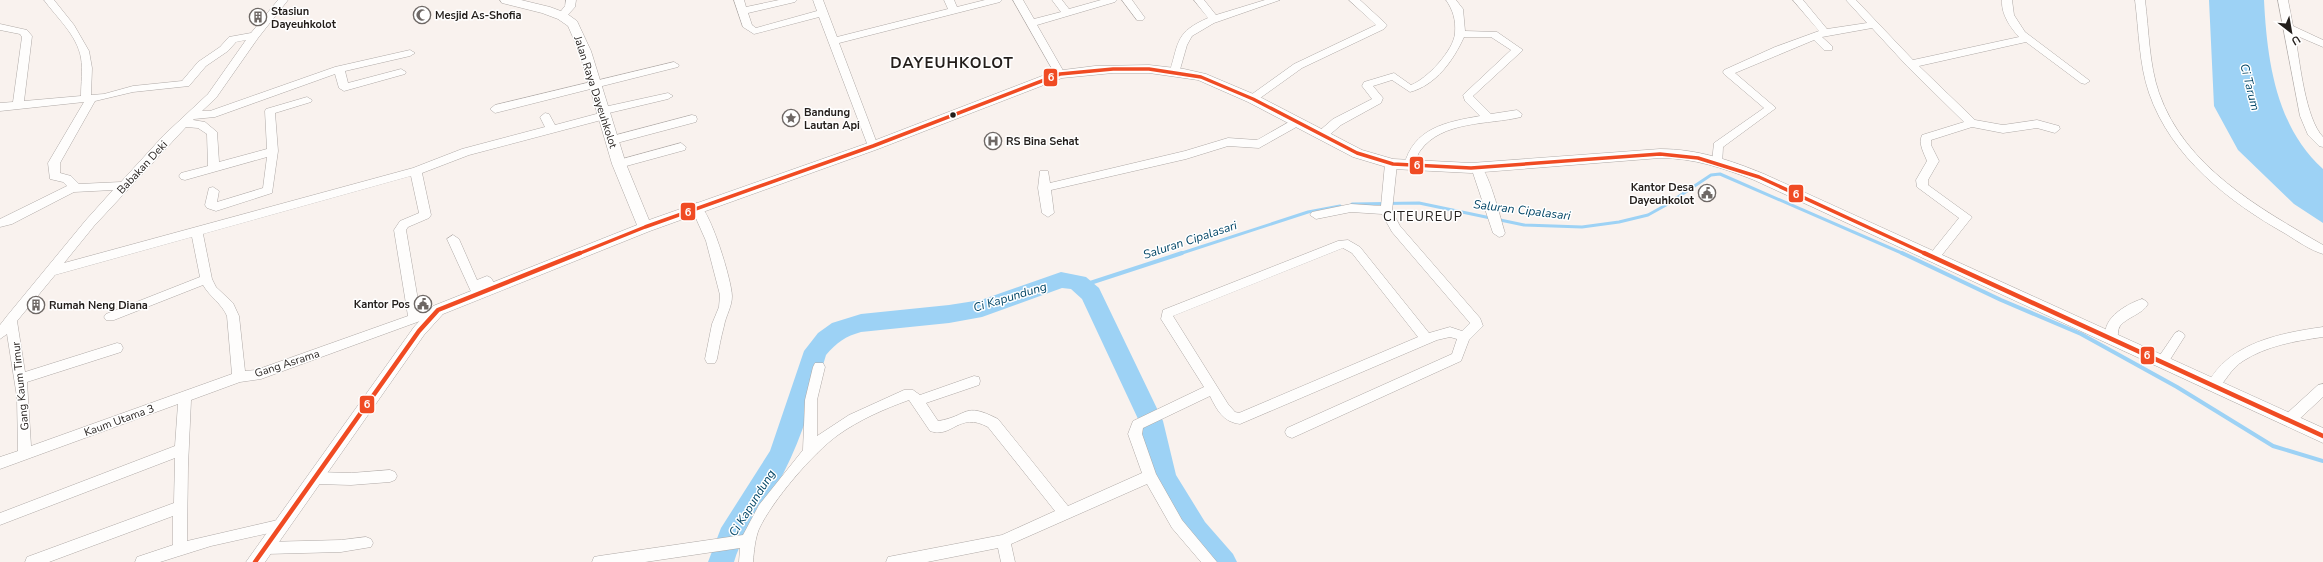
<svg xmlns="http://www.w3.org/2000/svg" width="2323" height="562" viewBox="0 0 2323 562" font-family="'Nunito Sans',sans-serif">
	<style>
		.water { fill: #9dd2f5 }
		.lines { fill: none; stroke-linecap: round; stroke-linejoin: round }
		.stream-far1 { stroke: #9dd2f5; stroke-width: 3 }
		.stream { stroke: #9dd2f5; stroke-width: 4 }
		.river { fill: #9dd2f5; fill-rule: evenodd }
		.minor-casing { stroke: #afa9a6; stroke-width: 1 }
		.major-casing { stroke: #afa9a6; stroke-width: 1 }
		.minor { fill: #fefdfc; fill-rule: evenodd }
		.major { fill: #fefdfc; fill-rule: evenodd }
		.bus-1-far1-casing { stroke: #fff; stroke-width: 6 }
		.bus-1-casing { stroke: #fff; stroke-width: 8 }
		.bus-1-far1 { stroke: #f04b23; stroke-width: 3.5 }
		.bus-1 { stroke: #f04b23; stroke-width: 4.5 }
		.bus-dot { fill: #231e1b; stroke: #fff; stroke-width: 1.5 }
		.labels { text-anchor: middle; stroke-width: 3; stroke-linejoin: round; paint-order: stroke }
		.poi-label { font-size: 11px; font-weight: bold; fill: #231e1b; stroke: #fff; text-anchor: start }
		.street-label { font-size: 11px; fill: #231e1b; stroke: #fff }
		.water-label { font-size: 12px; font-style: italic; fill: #004566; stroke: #fff }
		.quarter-label { font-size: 13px; letter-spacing: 1px; fill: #231e1b; stroke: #fff }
		.district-label { font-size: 15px; font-weight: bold; letter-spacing: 1px; fill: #231e1b; stroke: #fff }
		.line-badge { stroke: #fff; stroke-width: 1.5 }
		.badge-label { font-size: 11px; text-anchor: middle; font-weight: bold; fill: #fff }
	</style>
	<rect width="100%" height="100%" fill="#f9f2ee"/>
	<!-- water -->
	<path class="water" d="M2209 0H2264C2267 60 2276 127 2323 169V223L2294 204 2238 150 2214 106Z"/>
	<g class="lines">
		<!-- stream-far1 -->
		<g class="stream-far1">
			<polyline points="1352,204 1419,203 1524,225 1582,227 1619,222 1648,215 1666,205 1711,175 1720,174 1904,254"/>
			<polyline points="1179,254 1308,212 1340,206"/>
		</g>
		<!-- stream -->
		<g class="stream">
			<polyline points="1902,253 2001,300 2081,334 2177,387 2273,446 2323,461"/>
			<polyline points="1084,285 1182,253"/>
		</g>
		<!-- river -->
		<path class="river" d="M1061 272 1086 277 1099 288 1163 421 1176 475 1205 522 1233 554 1237 562H1207L1187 538 1152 476 1139 421 1082 299 1071 289 1062 288 982 317 949 323 861 332C846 336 836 343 826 355 814 395 803 435 784 472 769 503 744 528 734 562H708L721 528 770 451 804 351 818 333 832 323 861 314 949 305 981 300Z"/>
		<defs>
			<g id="minor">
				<path d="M44 0H54L74 25 89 51 92 68 91 95 104 94 133 86 182 81 198 62 220 47 229 37 251 33 278 0H288L258 38 216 98 202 111H210L335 67 410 50 415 53 410 56 345 71 348 83 401 69 406 72 405 74 344 91 339 88 335 74 215 117 194 119 193 120 205 122 217 132 219 162 267 149 265 111 266 109 307 97 312 100 311 102 275 113 278 151 272 193 216 211 207 208 205 205 209 188 213 187 219 191 217 202 263 188 267 157 185 180 181 179 179 176 181 173 208 166 207 134 198 128 186 127 94 226 64 263 413 168 462 149 545 127 540 117 545 113 549 114 555 125 600 113V109L604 107 668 93 673 96 668 99 609 113V118L469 155 422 173 431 215 429 218 408 227 406 230 420 312 438 305 442 307 444 310 442 313 261 379 240 382 191 400 188 466 187 541 282 519 287 521 289 525 287 529 211 546 160 562H135L137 557 173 545V516L49 562H25L27 557 174 503 175 458 0 525V513L175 446 178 404 0 469V457L18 451 17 397 7 334 0 339V325L7 316 86 220 113 190 74 192 12 224 0 227V219L67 186 63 182 50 179 48 163 84 102 0 111V103L13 102 22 37 20 34 0 30V24L27 30 32 36 24 101 81 96C81 83 83 70 81 58 77 35 57 18 44 0ZM246 40 208 94 164 135 121 182 79 184 71 176 60 173V163L95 101 133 92 189 86 206 66 228 51 236 42ZM411 176 419 213 400 221 394 230 408 316 256 370 245 371 239 316 233 303 216 287 212 279 203 234ZM192 237 200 277 106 314 104 317 106 320H114L203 285C210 297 222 304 227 316L232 374 31 446 27 382 121 352 123 348 121 344 117 343 25 372 17 321 55 275Z"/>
				<polygon points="566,0 576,0 575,7 565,18 559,18 557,16 565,6"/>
				<polygon points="734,0 744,0 746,7 779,0 797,0 795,2 748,13 752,25 756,28 817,11 813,0 823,0 837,37 948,9 944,0 954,0 957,7 985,0 1002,0 1000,2 839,43 878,146 873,150 868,146 819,17 754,34 743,27"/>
				<polygon points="1013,0 1023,0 1034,19 1061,12 1052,0 1062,0 1069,9 1101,0 1117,0 1115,2 1037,25 1065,74 1060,77 1055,74"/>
				<polygon points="1122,0 1132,0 1145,18 1143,20 1137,20"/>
				<path d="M1194 0H1204L1216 15 1265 0H1280L1214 23 1192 36 1187 45 1179 73H1171L1170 71C1179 41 1176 32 1208 18Z"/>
				<polygon points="1349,0 1360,0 1385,23 1387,25 1384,29 1302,68 1256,101 1248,101 1247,99 1248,97 1294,64 1376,25"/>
				<path d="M1446 0H1456L1463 9 1465 31 1497 32 1523 50 1473 96 1491 114 1517 110 1522 114 1521 117C1489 125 1442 120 1420 151 1416 156 1417 163 1414 169H1406L1404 166C1413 128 1446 122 1480 116L1465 101 1463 95 1511 50 1491 37H1464C1453 61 1436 85 1410 92L1392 80 1373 86 1383 98 1381 103 1341 125 1326 138H1318L1317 135 1318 132 1333 119 1372 99 1362 86 1364 82 1394 73 1411 85C1427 79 1454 50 1455 33 1456 20 1453 10 1446 0Z"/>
				<path d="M1793 0H1803L1827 29 1867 23 1846 0H1856L1913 60 2019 37C2010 27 2001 14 2002 0H2012L2014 15 2025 32 2090 81 2085 84 2081 83 2026 42 1919 66 1975 120 2003 125 2037 120 2059 126 2060 129 2055 133 2037 128 2003 133 1972 127 1931 140V145L1939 161 1928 180V185L1972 217 1938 260 1934 261 1928 257 1930 254 1959 218 1917 187 1916 180 1927 161C1924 153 1918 144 1922 135L1964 122 1907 66 1872 28 1822 37 1832 46V50H1824L1814 40 1735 73 1776 108 1723 147 1722 165 1718 166 1712 162 1714 143 1764 108 1724 74 1723 72 1724 70 1775 47 1819 31Z"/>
				<path d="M2135 0H2145C2149 31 2149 64 2159 93 2185 167 2259 208 2323 245V254C2310 250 2297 241 2286 234 2229 202 2171 157 2149 93 2139 64 2139 31 2135 0Z"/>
				<path d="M2278 0H2288L2293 26 2323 40V47L2295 35C2300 62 2305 118 2323 137V147L2319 146 2308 135 2300 116Z"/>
				<polygon points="674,62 679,65 678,67 495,113 490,109 495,105"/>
				<polygon points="692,115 696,116 697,119 696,122 613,144 608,140 609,137"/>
				<polygon points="1296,118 1300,119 1301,122 1300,125 1259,148 1228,146 1186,159 1051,190 1054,213 1048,217 1042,213 1038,188 1040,171 1048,171 1050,183 1185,151 1228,138 1257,140"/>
				<polygon points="681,143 686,147 685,150 619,168 613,164 615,161"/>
				<path d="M1391 160 1397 164 1392 211 1400 226 1480 318 1483 326 1469 340 1461 361 1292 438 1287 436 1285 432 1287 428 1452 354 1457 339 1450 337 1437 340 1240 424C1223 422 1217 410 1210 396L1143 428 1142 434 1156 474 1182 520 1217 562H1201L1172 528 1147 484 1011 544 1015 562H1001L998 548 927 562H886L888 557 893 556 1002 535 1055 511 988 427C958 411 953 439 930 431L909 400C884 409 859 420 838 435 813 453 772 501 759 529 755 539 754 551 753 562H739L740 548 645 562H592L594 557 599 556 743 535 759 505 803 450 805 400 813 367 815 363H823L825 367 817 400V436L849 415 904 390H913L920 395 974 376 979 377 980 381 979 385 926 403 938 421C969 416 963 401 998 419L1068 506 1142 473 1128 434 1133 421 1204 387 1161 319 1163 310 1338 241 1348 240 1360 247 1429 333 1450 327 1462 331 1470 323 1392 232 1382 214 1351 212 1316 219 1310 215 1312 212 1351 204 1381 206 1385 164ZM1343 248 1352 253 1418 337 1239 413 1235 412 1228 404 1173 316Z"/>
				<path d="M1477 163C1488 166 1501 221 1505 233L1503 236 1499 237 1493 233 1471 167Z"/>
				<path d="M697 203C710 207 732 282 732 296 732 307 726 315 724 326 721 337 719 348 717 359L715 363H707L705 359 712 324 719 307 720 295 706 241 691 207Z"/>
				<polygon points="453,235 459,239 477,280 487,276 491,278 498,289 496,292 488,292 484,286 481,288 483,293 481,296 473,296 447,239"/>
				<path d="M2142 299 2146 301 2148 304C2143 314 2127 317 2120 326 2117 330 2119 336 2116 341H2108C2097 321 2126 304 2142 299Z"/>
				<path d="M2323 327V337C2295 341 2266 346 2243 361 2230 369 2225 383 2217 389 2214 391 2211 390 2208 389L2207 385C2228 343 2280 333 2323 327Z"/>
				<polygon points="2179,331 2183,333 2185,336 2183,339 2166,366 2158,366 2156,362 2158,358 2175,333"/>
				<polygon points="2323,384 2323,397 2294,424 2289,425 2284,424 2282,420 2284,416 2318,385"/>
				<polygon points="390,470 395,472 397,476 395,480 390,482 351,485 316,484 311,482 309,478 311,474 316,472 351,473"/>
				<polygon points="366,537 371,539 373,543 371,547 341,552 266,554 261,552 259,548 261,544 266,542 341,540"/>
			</g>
			<path id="major" d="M500 0H521L550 7 566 13 577 21 591 51 626 164 649 220 868 143 1055 71 1095 66 1149 65 1184 69 1206 74 1258 96 1362 150 1393 159 1471 163 1660 149C1697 149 1730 160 1764 174L2323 428V443L1754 180C1723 168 1694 158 1660 158L1471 173 1393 169 1353 157 1248 102 1198 80 1149 73H1113L1062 78 878 149 650 231 443 314 424 335 265 562H246L414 327 433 306 637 225 612 164 579 51 568 26 558 19 542 13 502 3Z"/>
		</defs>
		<!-- minor casing -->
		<use href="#minor" class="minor-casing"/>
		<!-- major casing -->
		<use href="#major" class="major-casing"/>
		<!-- minor -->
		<use href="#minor" class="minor"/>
		<!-- major -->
		<use href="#major" class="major"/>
		<defs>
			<polyline id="bus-1-far1" points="578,254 645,227 873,146 1060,74 1113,69 1149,69 1201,77 1253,99 1357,153 1393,164 1471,168 1660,154 1698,158 1759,177 1926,254"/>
			<g id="bus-1">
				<polyline points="1924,253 2323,436"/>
				<polyline points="255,562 419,331 438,310 580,253"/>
			</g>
		</defs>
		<!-- bus-1-far1 casing -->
		<use href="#bus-1-far1" class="bus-1-far1-casing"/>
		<!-- bus-1 casing -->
		<use href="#bus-1" class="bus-1-casing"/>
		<!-- bus-1-far1 -->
		<use href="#bus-1-far1" class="bus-1-far1"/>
		<!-- bus-1 -->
		<use href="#bus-1" class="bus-1"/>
	</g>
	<!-- icons -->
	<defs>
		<symbol id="mosque-ring" viewBox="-11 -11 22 22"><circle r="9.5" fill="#fff" stroke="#6e6865" stroke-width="1.5"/><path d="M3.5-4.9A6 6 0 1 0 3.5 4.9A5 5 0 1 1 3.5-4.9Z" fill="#6e6865"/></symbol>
		<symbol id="building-ring" viewBox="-11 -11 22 22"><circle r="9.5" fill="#fff" stroke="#6e6865" stroke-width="1.5"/><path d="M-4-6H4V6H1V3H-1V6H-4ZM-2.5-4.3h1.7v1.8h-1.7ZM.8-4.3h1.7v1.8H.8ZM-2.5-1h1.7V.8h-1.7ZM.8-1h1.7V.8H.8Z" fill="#6e6865"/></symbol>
		<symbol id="sight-ring" viewBox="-11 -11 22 22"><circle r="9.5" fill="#fff" stroke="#6e6865" stroke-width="1.5"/><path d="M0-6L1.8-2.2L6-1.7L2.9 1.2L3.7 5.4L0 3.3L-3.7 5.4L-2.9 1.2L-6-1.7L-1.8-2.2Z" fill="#6e6865"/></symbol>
		<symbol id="hospital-ring" viewBox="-11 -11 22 22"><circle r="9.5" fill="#fff" stroke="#6e6865" stroke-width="1.5"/><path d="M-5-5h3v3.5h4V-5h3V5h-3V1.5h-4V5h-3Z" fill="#6e6865"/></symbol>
		<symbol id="civic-ring" viewBox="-11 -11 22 22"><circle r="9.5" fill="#fff" stroke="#6e6865" stroke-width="1.5"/><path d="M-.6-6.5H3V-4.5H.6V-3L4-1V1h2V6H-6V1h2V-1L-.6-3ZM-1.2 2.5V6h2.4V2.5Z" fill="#6e6865"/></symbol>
	</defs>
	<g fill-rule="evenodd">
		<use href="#mosque-ring" x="412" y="5" width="20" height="20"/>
		<use href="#building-ring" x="248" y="7" width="20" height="20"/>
		<use href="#sight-ring" x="781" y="108" width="20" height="20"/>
		<use href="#hospital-ring" x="983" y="131" width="20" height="20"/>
		<use href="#civic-ring" x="1697" y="183" width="20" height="20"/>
		<use href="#civic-ring" x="413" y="294" width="20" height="20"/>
		<use href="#building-ring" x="26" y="295" width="20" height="20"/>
	</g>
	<!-- markers -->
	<circle class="bus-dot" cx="953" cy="115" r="3.5"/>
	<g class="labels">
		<!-- poi labels -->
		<g class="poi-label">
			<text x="271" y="15">Stasiun<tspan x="271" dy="13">Dayeuhkolot</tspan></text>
			<text x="435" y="19">Mesjid As-Shofia</text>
			<text x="804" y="116">Bandung<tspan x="804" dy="13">Lautan Api</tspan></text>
			<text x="1006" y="145">RS Bina Sehat</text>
			<text x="1694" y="191" text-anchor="end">Kantor Desa<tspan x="1694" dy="13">Dayeuhkolot</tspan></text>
			<text x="410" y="308" text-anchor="end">Kantor Pos</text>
			<text x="49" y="309">Rumah Neng Diana</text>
		</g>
		<!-- street labels -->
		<g class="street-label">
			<text transform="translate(596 92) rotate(72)" y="4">Jalan Raya Dayeuhkolot</text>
			<text transform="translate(142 167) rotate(-47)" y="4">Babakan Deki</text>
			<text transform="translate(287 363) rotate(-18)" y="4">Gang Asrama</text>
			<text transform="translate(20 386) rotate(-96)" y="4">Gang Kaum Timur</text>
			<text transform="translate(119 420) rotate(-20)" y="4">Kaum Utama 3</text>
		</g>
		<!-- water labels -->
		<g class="water-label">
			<text transform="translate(2250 87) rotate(76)" y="4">Ci Tarum</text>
			<text transform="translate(1522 210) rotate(7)" y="4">Saluran Cipalasari</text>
			<text transform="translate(1190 240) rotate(-18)" y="4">Saluran Cipalasari</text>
			<text transform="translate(1010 297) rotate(-17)" y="4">Ci Kapundung</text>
			<text transform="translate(752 503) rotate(-58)" y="4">Ci Kapundung</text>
		</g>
		<!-- quarter labels -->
		<g class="quarter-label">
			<text x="1423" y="221">CITEUREUP</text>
		</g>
		<!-- district labels -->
		<g class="district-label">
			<text x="952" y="68">DAYEUHKOLOT</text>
		</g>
	</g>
	<g class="line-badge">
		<rect x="1043" y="68" width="15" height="19" rx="4" fill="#f04b23"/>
		<rect x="1409" y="156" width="15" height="19" rx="4" fill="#f04b23"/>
		<rect x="1788" y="184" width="16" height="19" rx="4" fill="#f04b23"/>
		<rect x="680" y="202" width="16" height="19" rx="4" fill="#f04b23"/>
		<rect x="2140" y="346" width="15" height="19" rx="4" fill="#f04b23"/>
		<rect x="359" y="395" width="16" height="19" rx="4" fill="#f04b23"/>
	</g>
	<g class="badge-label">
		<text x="1051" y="81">6</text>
		<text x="1417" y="169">6</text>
		<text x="1796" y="198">6</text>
		<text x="688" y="216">6</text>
		<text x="2147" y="359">6</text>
		<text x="367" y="408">6</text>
	</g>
	<!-- north arrow -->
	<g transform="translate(2291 32) rotate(149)" stroke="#ffffff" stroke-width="3" paint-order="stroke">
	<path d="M0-3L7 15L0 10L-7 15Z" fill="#231e1b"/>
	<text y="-6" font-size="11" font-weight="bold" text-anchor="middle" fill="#231e1b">U</text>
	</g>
</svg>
